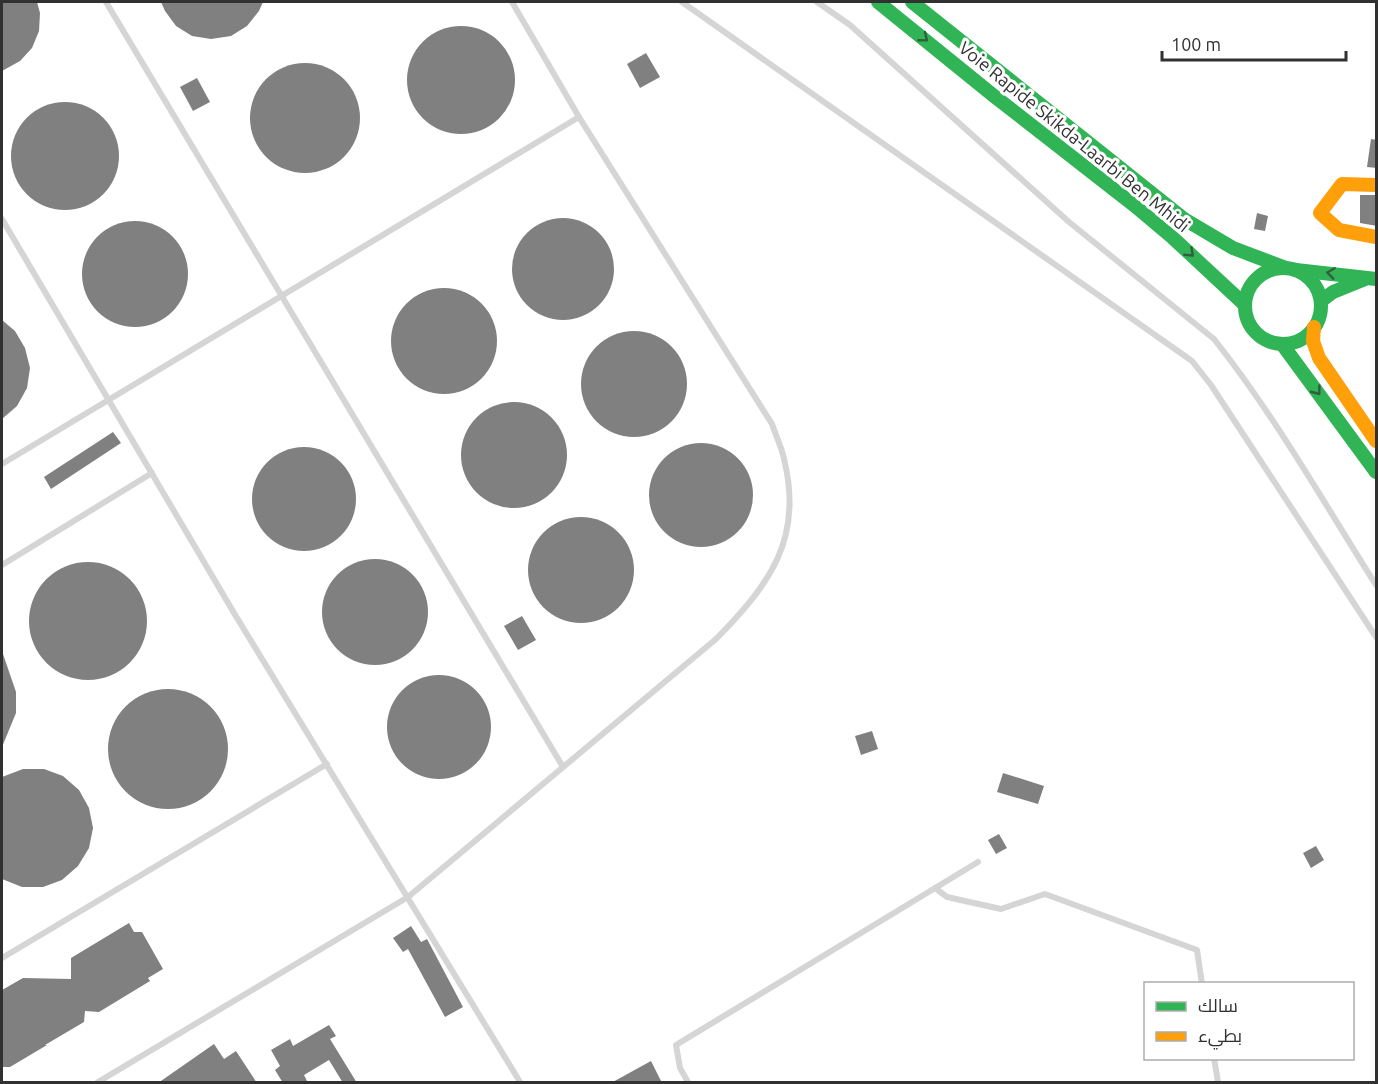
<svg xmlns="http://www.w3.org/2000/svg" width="1378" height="1084" viewBox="0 0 1378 1084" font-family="Ubuntu,Cairo,sans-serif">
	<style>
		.building { fill: #808080 }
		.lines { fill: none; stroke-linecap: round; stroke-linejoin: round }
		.lane { stroke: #d5d5d5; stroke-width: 6 }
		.fast { stroke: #30b455; stroke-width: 14 }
		.slow { stroke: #ff9f0a; stroke-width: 14 }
		.oneway { stroke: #315f3e }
		.labels { text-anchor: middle; stroke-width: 6; stroke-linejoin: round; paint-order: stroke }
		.street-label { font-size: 18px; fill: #313131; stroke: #fff }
	</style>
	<rect width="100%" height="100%" fill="#fff"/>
	<!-- building -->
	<g class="building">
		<polygon points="2,2 37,2 40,13 39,31 32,48 20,61 2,71"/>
		<polygon points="161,2 263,2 259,11 247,26 231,36 211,39 192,36 176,26 165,11"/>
		<circle cx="461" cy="80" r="54"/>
		<polygon points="646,53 660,77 640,88 627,64"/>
		<circle cx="305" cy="118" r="55"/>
		<polygon points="197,78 210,102 193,111 180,87"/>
		<circle cx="65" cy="156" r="54"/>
		<polygon points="1371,139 1377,140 1377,168 1367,167"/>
		<polygon points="1360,195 1377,195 1377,226 1360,223"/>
		<polygon points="1257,213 1268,216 1265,231 1254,229"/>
		<circle cx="563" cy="269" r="51"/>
		<circle cx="135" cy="274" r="53"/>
		<circle cx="444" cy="341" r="53"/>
		<polygon points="2,320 15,331 25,348 30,368 27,388 17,406 2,419"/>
		<circle cx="634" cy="384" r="53"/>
		<circle cx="514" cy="455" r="53"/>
		<polygon points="113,432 121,443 51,489 44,477"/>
		<circle cx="701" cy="495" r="52"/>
		<circle cx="304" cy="499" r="52"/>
		<circle cx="581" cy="570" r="53"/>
		<circle cx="375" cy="612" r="53"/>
		<circle cx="88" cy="621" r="59"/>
		<polygon points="522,616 536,640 518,650 504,626"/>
		<polygon points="3,654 16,692 16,713 2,747"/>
		<circle cx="439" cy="727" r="52"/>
		<circle cx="168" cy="749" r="60"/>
		<polygon points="872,731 878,749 861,755 855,736"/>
		<polygon points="23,769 44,769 63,776 79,790 89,808 93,828 89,848 78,866 62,880 43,887 22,887 2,879 2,777"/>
		<polygon points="1003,773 1044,786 1038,804 997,792"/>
		<polygon points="999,834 1007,848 996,854 988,840"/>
		<polygon points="1316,846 1324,860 1311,868 1303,853"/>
		<polygon points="129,923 134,932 142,932 163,969 148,978 150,981 99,1012 85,1011 84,1022 45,1045 47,1045 10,1067 2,1067 2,990 23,978 71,979 71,958"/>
		<polygon points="411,926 421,942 427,939 463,1007 445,1017 408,949 403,952 393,938"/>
		<polygon points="329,1025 336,1036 330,1039 357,1083 343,1083 329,1060 304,1075 308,1083 283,1083 275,1070 280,1066 271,1050 290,1039 293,1046"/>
		<polygon points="214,1044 224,1059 236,1051 257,1083 158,1083"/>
		<polygon points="651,1061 662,1083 611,1083"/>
	</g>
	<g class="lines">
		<!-- lane -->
		<g class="lane">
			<polyline points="106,2 563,767"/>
			<polyline points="682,2 1192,361 1211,385 1376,637"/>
			<path d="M817 2 850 25 1069 222 1214 339C1275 416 1324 503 1376 585"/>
			<polyline points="2,219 234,613 520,1082"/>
			<polyline points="2,464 579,117"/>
			<polyline points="2,565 152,473"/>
			<polyline points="935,888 947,897 1001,909 1045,894 1197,950 1202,984"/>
			<polyline points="2,958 327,764"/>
			<polyline points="1214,1058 1218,1082"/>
			<path d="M98 1082 408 897 716 639C769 585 804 539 784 459 782 448 776 436 772 424L579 117 512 2"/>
			<polyline points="688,1082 680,1068 676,1045 978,862"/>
		</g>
		<!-- fast -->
		<g class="fast">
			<polyline points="878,2 994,96 1135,206 1173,238 1244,304"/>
			<polyline points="912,2 1184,219 1233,248 1286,268"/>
			<circle cx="1283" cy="306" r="38"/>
			<polyline points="1296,270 1376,279"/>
			<polyline points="1321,301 1333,292 1365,279"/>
			<polyline points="1282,344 1376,472"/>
		</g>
		<!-- slow -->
		<g class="slow">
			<polyline points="1376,185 1342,184 1320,213 1339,230 1376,237"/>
			<polyline points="1314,327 1313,341 1319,358 1376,441"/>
		</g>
	</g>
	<!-- one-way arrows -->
	<defs><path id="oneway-chevron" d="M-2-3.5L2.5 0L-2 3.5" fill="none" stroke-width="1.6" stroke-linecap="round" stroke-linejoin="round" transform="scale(1.5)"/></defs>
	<g class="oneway">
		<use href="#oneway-chevron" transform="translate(924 38) rotate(39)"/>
		<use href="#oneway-chevron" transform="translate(1190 253) rotate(43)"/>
		<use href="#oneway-chevron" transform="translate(1331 273) rotate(-172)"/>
		<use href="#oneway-chevron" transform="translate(1317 391) rotate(53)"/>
	</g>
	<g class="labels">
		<!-- street labels -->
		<g class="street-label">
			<text transform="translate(1074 137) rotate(39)" y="6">Voie Rapide Skikda-Laarbi Ben Mhidi</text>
		</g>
	</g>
	<!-- border -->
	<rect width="1378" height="1084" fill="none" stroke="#313131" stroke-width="6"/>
	<!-- legend -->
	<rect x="1144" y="982" width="210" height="78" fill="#ffffff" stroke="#adadad" stroke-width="1.5"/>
	<rect x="1156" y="1002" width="30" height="9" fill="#30b455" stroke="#adadad" stroke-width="1.5"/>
	<text x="1198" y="1012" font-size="18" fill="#313131">سالك</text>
	<rect x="1156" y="1032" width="30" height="9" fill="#ff9f0a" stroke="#adadad" stroke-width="1.5"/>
	<text x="1198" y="1042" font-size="18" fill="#313131">بطيء</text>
	<!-- scale -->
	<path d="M1162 51v9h184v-9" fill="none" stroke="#313131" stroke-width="3"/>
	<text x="1171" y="51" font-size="18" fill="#313131" stroke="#ffffff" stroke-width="4.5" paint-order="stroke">100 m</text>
</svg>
